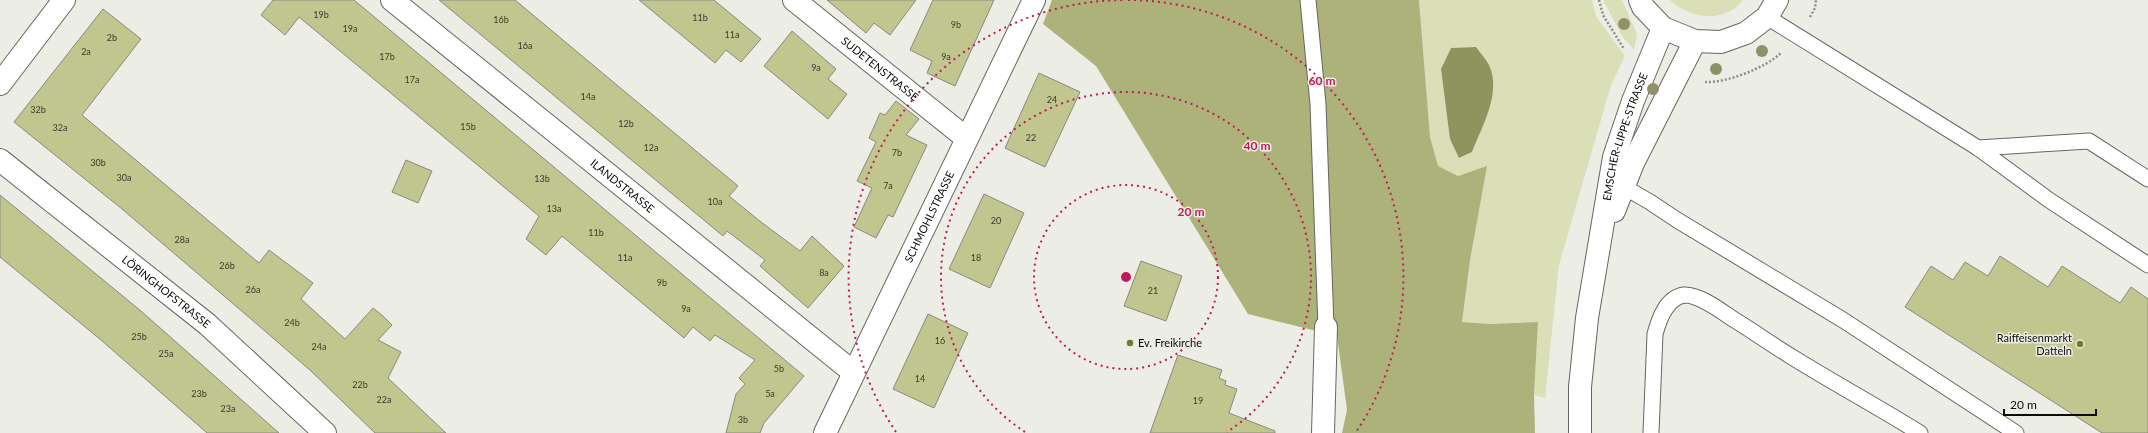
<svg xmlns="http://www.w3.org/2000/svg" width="2148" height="433" viewBox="0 0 2148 433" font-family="Lato,sans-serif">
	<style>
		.green { fill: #dadfb8; fill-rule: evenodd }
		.forest { fill: #acb27a }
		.water { fill: #8f945e }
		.building { fill: #c0c68d; stroke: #898983 }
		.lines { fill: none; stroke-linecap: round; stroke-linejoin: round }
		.service-casing { stroke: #666760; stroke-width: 17 }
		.minor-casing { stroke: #666760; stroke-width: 24 }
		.tertiary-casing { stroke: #666760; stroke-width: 24 }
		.path { stroke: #8d8e88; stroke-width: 2.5; stroke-dasharray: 2 2; stroke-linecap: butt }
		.service { stroke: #fff; stroke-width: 15 }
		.minor { stroke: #fff; stroke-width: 22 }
		.tertiary { stroke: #fff; stroke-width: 22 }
		.tree { fill: #8e9167 }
		.ring { fill: none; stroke: #c2185b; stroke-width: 2; stroke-dasharray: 2 4 }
		.poi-dot { fill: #747a23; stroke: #ecede5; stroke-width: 1.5 }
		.labels { text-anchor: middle; stroke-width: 3; stroke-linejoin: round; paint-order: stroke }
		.number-label { font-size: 9px; fill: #393a2a }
		.street-label { font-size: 11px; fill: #0c0c09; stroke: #ecede5 }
		.poi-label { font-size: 11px; fill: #0c0c09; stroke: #ecede5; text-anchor: end }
		.centre { fill: #c2185b; stroke: #ecede5; stroke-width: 2 }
		.ring-label { font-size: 12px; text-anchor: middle; font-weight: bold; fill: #c2185b; stroke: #ecede5; stroke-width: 3; stroke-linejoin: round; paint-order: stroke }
	</style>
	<rect width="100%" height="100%" fill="#ecede5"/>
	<!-- green -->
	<g class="green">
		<path d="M1419 0H1592L1596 16 1625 56 1611 85 1559 265 1545 398 1534 395 1538 322 1491 324 1462 322 1470 260 1486 167 1458 176 1438 166 1430 137ZM1476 47 1494 87 1488 112 1472 152 1460 158 1450 139 1441 69 1451 48Z"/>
		<polygon points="1603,0 1622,0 1637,34 1634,50 1622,36"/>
		<path d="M1670 0H1743C1724 24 1690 19 1670 0Z"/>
	</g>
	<!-- forest -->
	<polygon class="forest" points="1052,0 1419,0 1430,137 1438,166 1458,176 1487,166 1470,260 1462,322 1491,324 1538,322 1534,395 1535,433 1342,433 1347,410 1337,336 1248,314 1096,66 1043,24"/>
	<!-- water -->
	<path class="water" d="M1476 47C1480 53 1486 59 1489 65 1502 93 1482 126 1472 152L1459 158 1450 139 1441 69 1451 48Z"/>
	<!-- building -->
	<g class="building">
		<polygon points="273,0 354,0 804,376 764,423 760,433 726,433 736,394 745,384 739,378 755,360 715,335 710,341 693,327 684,338 562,236 546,255 526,239 539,216 299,17 285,35 261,15"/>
		<polygon points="439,0 515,0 738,186 729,196 761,222 800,251 812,236 844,266 808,308 760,266 765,260 727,231 723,236"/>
		<polygon points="639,0 714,0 761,39 741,62 726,50 715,63"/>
		<polygon points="827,0 916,0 890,35 874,23 866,33"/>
		<polygon points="933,0 994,0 955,86 927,73 932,61 910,50"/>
		<polygon points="103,9 141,39 82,115 259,263 269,250 313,283 301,299 345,339 373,308 383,316 392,325 378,340 401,352 388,378 446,433 375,433 311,371 251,319 122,209 14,122"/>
		<polygon points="792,31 836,69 828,79 847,94 828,119 764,66"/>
		<polygon points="1039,73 1080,92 1045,167 1005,148"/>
		<polygon points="896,101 919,119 906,135 927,145 893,217 888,215 876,238 854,227 872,188 857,181 876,142 869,138 880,113 885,115"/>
		<polygon points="406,160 432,171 418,203 392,192"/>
		<polygon points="984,194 1024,213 990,288 949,269"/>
		<polygon points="0,195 141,311 279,433 207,433 101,340 0,257"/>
		<polygon points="2000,256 2048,287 2062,266 2120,303 2131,287 2148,299 2148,433 2102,433 1905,307 1931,266 1953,280 1965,262 1988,276"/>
		<polygon points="1141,261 1182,276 1166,321 1124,306"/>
		<polygon points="928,314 968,333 934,408 893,389"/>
		<polygon points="1178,355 1222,370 1219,378 1226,381 1225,385 1237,389 1229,413 1275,431 1275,433 1150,433"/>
	</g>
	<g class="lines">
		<defs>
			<g id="service">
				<polyline points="1308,0 1318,104 1326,327"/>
				<polyline points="1767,17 1978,148 2049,200 2148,265"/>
				<polyline points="1978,148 2089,141 2148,179"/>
				<polyline points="1624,187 1650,202 1677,220 1843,320 2016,433"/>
				<path d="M1651 433 1655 334C1659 319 1666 298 1684 295 1699 294 1721 311 1733 319 1753 331 1772 345 1792 357 1834 383 1878 407 1920 433"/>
			</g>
			<g id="minor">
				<path id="s1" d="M392 0 853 372"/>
				<path id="s2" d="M794 0 966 138"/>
				<polyline points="0,84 64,0"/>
				<path id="s3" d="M0 160 207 324 325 433"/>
				<path id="s4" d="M825 433 1034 0"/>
				<polyline points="1323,433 1326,327"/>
			</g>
			<g id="tertiary">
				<polyline points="1640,0 1643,7 1663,28 1695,41 1721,42 1746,33 1767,17 1777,0"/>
				<polyline points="1614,211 1633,163 1695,41"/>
				<path id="s5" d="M1580 433V387L1587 318 1614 157 1633 101 1663 28"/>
			</g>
		</defs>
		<!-- service casing -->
		<use href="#service" class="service-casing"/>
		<!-- minor casing -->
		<use href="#minor" class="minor-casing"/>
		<!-- tertiary casing -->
		<use href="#tertiary" class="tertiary-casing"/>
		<!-- path -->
		<g class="path">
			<polyline points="1599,0 1603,15 1624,49"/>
			<polyline points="1810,17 1815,8 1816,0"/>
			<path d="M1705 82C1727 83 1765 68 1781 53"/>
		</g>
		<!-- service -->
		<use href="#service" class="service"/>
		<!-- minor -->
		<use href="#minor" class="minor"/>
		<!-- tertiary -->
		<use href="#tertiary" class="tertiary"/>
	</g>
	<!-- trees -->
	<g class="tree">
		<circle cx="1624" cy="24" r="6"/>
		<circle cx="1762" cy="51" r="6"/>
		<circle cx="1716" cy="69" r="6"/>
		<circle cx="1653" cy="89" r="6"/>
	</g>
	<!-- distance rings -->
	<g class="ring">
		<circle cx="1126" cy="277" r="92"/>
		<path d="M1025 432A185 185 0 1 1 1227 432"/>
		<path d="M896 432A277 277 0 0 1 1124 0M1128 0A277 277 0 0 1 1356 432"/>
	</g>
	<!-- markers -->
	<g class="poi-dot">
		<circle cx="1130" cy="343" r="4"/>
		<circle cx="2080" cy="344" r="4"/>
	</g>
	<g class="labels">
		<!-- number labels -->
		<g class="number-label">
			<text x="321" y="18">19b</text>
			<text x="700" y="21">11b</text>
			<text x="501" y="23">16b</text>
			<text x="956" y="28">9b</text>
			<text x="350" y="32">19a</text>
			<text x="732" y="38">11a</text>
			<text x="112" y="41">2b</text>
			<text x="525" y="49">16a</text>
			<text x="86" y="55">2a</text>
			<text x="387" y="60">17b</text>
			<text x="946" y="60">9a</text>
			<text x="816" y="71">9a</text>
			<text x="412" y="83">17a</text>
			<text x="588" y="100">14a</text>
			<text x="1052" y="103">24</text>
			<text x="38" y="113">32b</text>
			<text x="626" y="127">12b</text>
			<text x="468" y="130">15b</text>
			<text x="60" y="131">32a</text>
			<text x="1031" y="141">22</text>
			<text x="651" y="151">12a</text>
			<text x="897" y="156">7b</text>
			<text x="98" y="166">30b</text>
			<text x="124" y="181">30a</text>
			<text x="542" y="182">13b</text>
			<text x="888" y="189">7a</text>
			<text x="715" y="205">10a</text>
			<text x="554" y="212">13a</text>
			<text x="996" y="224">20</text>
			<text x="596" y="236">11b</text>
			<text x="182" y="243">28a</text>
			<text x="625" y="261">11a</text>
			<text x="976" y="261">18</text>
			<text x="227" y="269">26b</text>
			<text x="824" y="276">8a</text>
			<text x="662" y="286">9b</text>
			<text x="253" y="293">26a</text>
			<text x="1153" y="294">21</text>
			<text x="686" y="312">9a</text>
			<text x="292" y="326">24b</text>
			<text x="139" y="340">25b</text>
			<text x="940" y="344">16</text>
			<text x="319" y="350">24a</text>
			<text x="166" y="357">25a</text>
			<text x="779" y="372">5b</text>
			<text x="920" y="382">14</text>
			<text x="360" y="388">22b</text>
			<text x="199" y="397">23b</text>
			<text x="770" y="397">5a</text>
			<text x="384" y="403">22a</text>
			<text x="1198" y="404">19</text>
			<text x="228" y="412">23a</text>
			<text x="743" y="423">3b</text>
		</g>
		<!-- street labels -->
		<g class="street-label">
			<text dy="4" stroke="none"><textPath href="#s2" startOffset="110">SUDETENSTRASSE</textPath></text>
			<text dy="4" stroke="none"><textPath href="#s5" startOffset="301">EMSCHER-LIPPE-STRASSE</textPath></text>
			<text dy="4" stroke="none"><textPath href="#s1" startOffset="296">ILANDSTRASSE</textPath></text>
			<text dy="4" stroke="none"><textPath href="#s4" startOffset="240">SCHMOHLSTRASSE</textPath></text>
			<text dy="4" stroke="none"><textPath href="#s3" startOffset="212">LÖRINGHOFSTRASSE</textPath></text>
		</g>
		<!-- poi labels -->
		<g class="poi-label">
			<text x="2072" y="342">Raiffeisenmarkt<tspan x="2072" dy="13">Datteln</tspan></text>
			<text x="1138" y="347" text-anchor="start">Ev. Freikirche</text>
		</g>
	</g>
	<circle cx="1126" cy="277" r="6" class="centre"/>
	<g class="ring-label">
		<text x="1322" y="85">60 m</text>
		<text x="1257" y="150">40 m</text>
		<text x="1191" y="216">20 m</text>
	</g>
	<!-- scale -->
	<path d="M2004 409v6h92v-6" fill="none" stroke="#0c0c09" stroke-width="2"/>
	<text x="2010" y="409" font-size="12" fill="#0c0c09" stroke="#ecede5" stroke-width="3" paint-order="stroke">20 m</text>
</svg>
